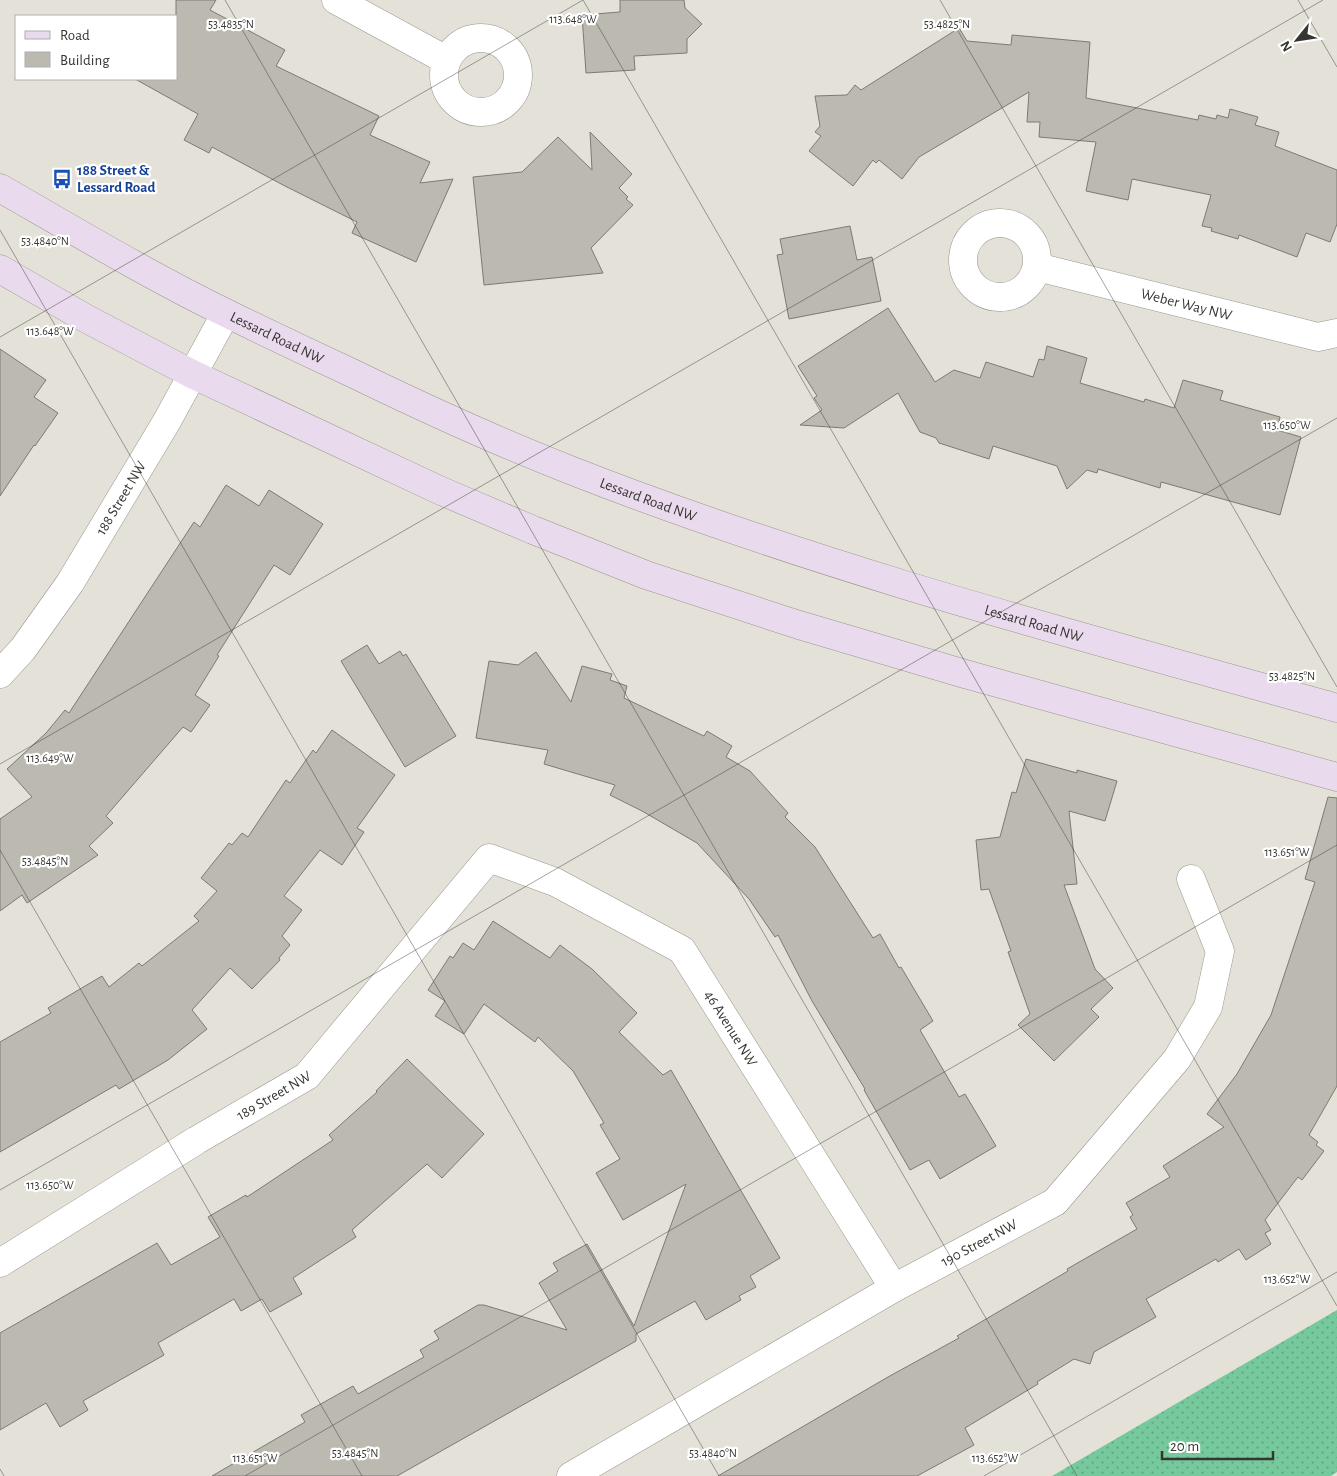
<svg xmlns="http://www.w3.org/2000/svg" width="1337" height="1476" viewBox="0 0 1337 1476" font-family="'Alegreya Sans',sans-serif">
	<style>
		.grass { fill: url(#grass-dots) }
		.building { fill: #bcb9b0; stroke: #7c7a72 }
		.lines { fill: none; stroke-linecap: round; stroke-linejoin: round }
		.street-casing { stroke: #98968d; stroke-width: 29 }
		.secondary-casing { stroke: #98968d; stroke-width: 29 }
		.street { stroke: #fff; stroke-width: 28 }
		.secondary { stroke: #eadaed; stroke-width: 28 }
		.ticks { fill: none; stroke: #353531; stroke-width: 1; stroke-opacity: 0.45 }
		.labels { text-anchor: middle; stroke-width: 4.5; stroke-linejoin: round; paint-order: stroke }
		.transit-label { font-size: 15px; font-weight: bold; fill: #164399; stroke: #fff; text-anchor: start }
		.street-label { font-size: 15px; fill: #353531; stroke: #fff }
		.ticks-label { font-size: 12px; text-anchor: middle; fill: #353531; stroke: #fff; stroke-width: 4.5; stroke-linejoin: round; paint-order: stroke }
	</style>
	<defs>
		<pattern id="grass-dots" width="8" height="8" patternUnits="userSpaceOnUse" patternTransform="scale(1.25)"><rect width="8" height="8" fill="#76c99c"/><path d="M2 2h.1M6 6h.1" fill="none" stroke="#62a480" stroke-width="1.8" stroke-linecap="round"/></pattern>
	</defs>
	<rect width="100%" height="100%" fill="#e4e2d8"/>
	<!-- grass -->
	<polygon class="grass" points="1337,1310 1337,1472 1331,1476 1052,1476"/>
	<!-- building -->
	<g class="building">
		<polygon points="176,0 216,0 210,10 285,50 276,66 379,116 370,135 430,162 420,183 453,179 416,262 352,233 357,222 283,185 212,147 209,153 184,140 198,114 135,79 176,79"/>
		<polygon points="620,0 684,0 685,8 702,24 687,39 687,53 634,56 635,70 586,73 582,15 620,12"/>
		<polygon points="959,28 967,41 1011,45 1012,35 1090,42 1086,98 1198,120 1199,115 1216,119 1217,115 1228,118 1230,109 1258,117 1255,125 1279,132 1275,146 1337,170 1337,224 1330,242 1306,233 1297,257 1239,235 1238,239 1211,231 1212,228 1202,226 1211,195 1132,179 1128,200 1086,191 1096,142 1039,137 1040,122 1027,122 1029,92 919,157 902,179 879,160 876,163 873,160 853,186 809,151 821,136 815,132 820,126 815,96 847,95 855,85 861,90"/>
		<polygon points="590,132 632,174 619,188 628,197 626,199 633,205 591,248 603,273 484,285 473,177 522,172 558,137 592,170"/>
		<polygon points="850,226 857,260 872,257 881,301 789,319 777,255 783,254 780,239"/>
		<polygon points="888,308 935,382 954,370 980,378 986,362 1033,377 1039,359 1044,360 1047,346 1087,358 1080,383 1144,402 1145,399 1174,408 1183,380 1223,391 1220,400 1280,417 1277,430 1301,437 1280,515 1161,482 1160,488 1098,469 1097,473 1087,470 1067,489 1057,466 993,446 989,459 939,443 936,438 920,432 898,393 844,428 800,425 822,410 814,398 817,396 798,366"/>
		<polygon points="0,349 46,380 34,397 58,413 35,446 34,445 0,496"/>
		<polygon points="226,485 259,506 269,490 323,524 290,575 274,565 217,655 219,656 195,695 210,705 191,732 183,727 106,816 113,823 89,846 98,855 27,903 22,895 0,911 0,819 32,797 7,769 46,733 65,710 69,713 194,522 200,527"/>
		<polygon points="367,645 379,664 400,651 403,656 406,654 456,736 405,767 341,661"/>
		<polygon points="536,652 571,702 582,666 612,674 610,680 627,686 624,698 704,736 707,731 732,746 726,757 750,771 788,813 785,817 815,847 873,938 880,934 899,968 901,967 933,1021 920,1030 959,1097 965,1094 996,1146 940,1179 929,1160 910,1170 864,1090 865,1089 812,1001 778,935 775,937 749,899 697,843 642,811 610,795 615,785 544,764 548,750 476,738 489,661 518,665"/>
		<polygon points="332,730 395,775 357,828 364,832 342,865 320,850 284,896 302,910 282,936 290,945 279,958 280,960 252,989 230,968 192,1010 207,1029 168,1060 119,1089 116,1085 0,1152 0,1042 51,1013 48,1008 102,976 109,987 139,963 142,966 199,921 194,916 217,891 201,878 229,843 232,845 242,833 248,837 286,780 290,783 313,750 316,753"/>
		<polygon points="1026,759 1077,773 1077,770 1117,781 1105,821 1069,811 1077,884 1064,885 1095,969 1113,988 1091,1009 1099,1017 1054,1061 1018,1025 1030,1014 1008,952 1011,951 989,889 981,890 976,840 1000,837 1012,792 1016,793"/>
		<polygon points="1328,797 1337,798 1337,1086 1309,1135 1318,1142 1316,1145 1324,1151 1302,1180 1298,1177 1265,1220 1271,1230 1265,1233 1271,1244 1246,1260 1239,1249 1218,1262 1216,1259 1146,1299 1156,1317 1094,1352 1090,1364 1074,1359 1037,1382 1038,1384 965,1428 974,1445 917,1476 718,1476 888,1377 959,1338 957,1336 1068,1271 1067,1269 1137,1229 1130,1217 1133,1215 1126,1203 1170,1177 1163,1166 1224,1127 1207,1114 1237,1074 1271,1015 1315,882 1305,879"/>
		<polygon points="493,921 550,958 560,945 592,969 637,1013 619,1032 663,1075 671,1070 780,1258 750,1276 756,1287 739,1296 741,1300 706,1320 695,1301 636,1334 636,1341 397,1476 212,1476 305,1422 301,1415 353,1386 358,1394 424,1357 420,1350 439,1339 434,1331 478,1305 484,1305 567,1330 539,1283 558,1271 553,1263 587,1244 634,1326 686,1184 623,1220 596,1173 620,1159 600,1125 604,1123 573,1071 538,1037 535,1042 484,1004 464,1034 435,1016 445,1001 428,990 450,956 453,958 463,943 474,950"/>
		<polygon points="407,1059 484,1134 442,1178 427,1164 352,1230 356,1237 293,1278 302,1294 270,1312 262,1299 241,1311 234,1299 158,1343 164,1355 83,1401 88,1410 60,1427 46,1403 0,1430 0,1333 157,1243 171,1265 220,1237 208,1217 246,1195 247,1197 333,1140 329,1135 377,1092 376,1091"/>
	</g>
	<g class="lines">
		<defs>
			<g id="street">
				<polyline points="336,0 446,60"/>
				<circle cx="481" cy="75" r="37"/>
				<circle cx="1000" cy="260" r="37"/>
				<path id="s1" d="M1037 267 1318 337 1337 333"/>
				<path id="s2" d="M0 674 23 649 70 583 167 421 226 313"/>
				<path id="s3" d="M0 1263 197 1140 307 1076 489 858 555 882 682 950 894 1288"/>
				<path id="s4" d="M571 1476 894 1288 1055 1202 1177 1059 1208 1007 1220 951 1191 879"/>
			</g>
			<g id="secondary">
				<path id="s5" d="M0 188C75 231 150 276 228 314 269 334 311 354 352 373 424 408 496 441 570 470 820 568 1079 636 1337 708"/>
				<polyline points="0,269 85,318 192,374 439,490 533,530 646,575 799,625 965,674 1337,777"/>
			</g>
		</defs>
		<!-- street casing -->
		<use href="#street" class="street-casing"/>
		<!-- secondary casing -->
		<use href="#secondary" class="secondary-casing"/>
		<!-- street -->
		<use href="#street" class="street"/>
		<!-- secondary -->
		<use href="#secondary" class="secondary"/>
	</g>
	<!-- ticks -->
	<path class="ticks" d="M225 0 1077 1476M583 0 1337 1306M940 0 1337 687M1298 0 1337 67M0 230 719 1476M0 337 583 0M0 764 1323 0M0 850 362 1476M0 1190 1337 418M0 1469 4 1476M245 1476 1337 845M984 1476 1337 1272"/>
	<!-- icons -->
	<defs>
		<symbol id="bus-bare" viewBox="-9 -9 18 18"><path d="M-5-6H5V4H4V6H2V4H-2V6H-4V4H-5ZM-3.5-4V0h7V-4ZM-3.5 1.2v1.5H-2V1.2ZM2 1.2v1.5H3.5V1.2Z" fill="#1a4fb4" stroke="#fff" stroke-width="2.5" paint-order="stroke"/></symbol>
	</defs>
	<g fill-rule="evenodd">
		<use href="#bus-bare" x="48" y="165" width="28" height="28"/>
	</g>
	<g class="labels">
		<!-- transit labels -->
		<g class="transit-label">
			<text x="77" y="175">188 Street &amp;<tspan x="77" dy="17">Lessard Road</tspan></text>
		</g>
		<!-- street labels -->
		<g class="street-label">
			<text dy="5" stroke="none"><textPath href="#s1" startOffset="154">Weber Way NW</textPath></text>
			<text dy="5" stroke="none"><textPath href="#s5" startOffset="315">Lessard Road NW</textPath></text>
			<text dy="5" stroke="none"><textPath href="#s2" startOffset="214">188 Street NW</textPath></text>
			<text dy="5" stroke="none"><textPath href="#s5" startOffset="720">Lessard Road NW</textPath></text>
			<text dy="5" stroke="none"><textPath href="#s5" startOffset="1125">Lessard Road NW</textPath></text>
			<text dy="5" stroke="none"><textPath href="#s3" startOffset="950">46 Avenue NW</textPath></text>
			<text dy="5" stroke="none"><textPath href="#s3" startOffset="321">189 Street NW</textPath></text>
			<text dy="5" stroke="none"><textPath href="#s4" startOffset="470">190 Street NW</textPath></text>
		</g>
	</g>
	<g class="ticks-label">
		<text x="573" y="23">113.648°W</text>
		<text x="231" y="28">53.4835°N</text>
		<text x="947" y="28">53.4825°N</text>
		<text x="45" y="245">53.4840°N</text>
		<text x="50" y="335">113.648°W</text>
		<text x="1287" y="429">113.650°W</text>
		<text x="1292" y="680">53.4825°N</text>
		<text x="50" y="762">113.649°W</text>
		<text x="1287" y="856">113.651°W</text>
		<text x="45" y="865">53.4845°N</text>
		<text x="50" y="1189">113.650°W</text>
		<text x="1287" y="1283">113.652°W</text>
		<text x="355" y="1457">53.4845°N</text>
		<text x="713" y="1457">53.4840°N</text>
		<text x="255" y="1462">113.651°W</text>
		<text x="995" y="1462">113.652°W</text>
	</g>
	<!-- legend -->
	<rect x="15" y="15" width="162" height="65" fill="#ffffff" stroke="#aeaead"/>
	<rect x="25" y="31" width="25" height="8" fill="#eadaed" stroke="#aeaead"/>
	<text x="60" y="40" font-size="15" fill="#353531">Road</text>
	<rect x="25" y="52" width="25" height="15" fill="#bcb9b0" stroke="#aeaead"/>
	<text x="60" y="65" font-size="15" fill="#353531">Building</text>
	<!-- north arrow -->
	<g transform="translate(1297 40) rotate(240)" stroke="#ffffff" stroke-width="4" paint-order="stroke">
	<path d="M0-4L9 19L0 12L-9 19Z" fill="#353531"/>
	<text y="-8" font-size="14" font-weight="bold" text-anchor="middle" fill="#353531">N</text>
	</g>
	<!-- scale -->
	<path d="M1162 1451v8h111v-8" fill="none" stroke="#353531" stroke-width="2.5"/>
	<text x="1170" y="1451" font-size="15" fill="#353531" stroke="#ffffff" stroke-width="4" paint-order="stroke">20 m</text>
</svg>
